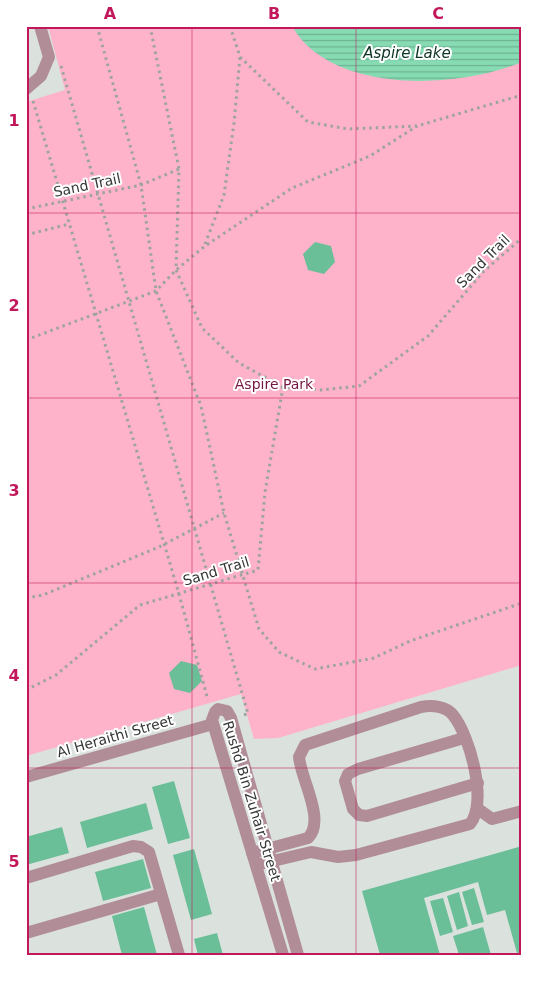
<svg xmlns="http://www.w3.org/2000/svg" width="548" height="981" viewBox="0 0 548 981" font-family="'DejaVu Sans',sans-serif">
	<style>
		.green { fill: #feb3ca }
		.water { fill: url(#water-rules) }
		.building { fill: #6abe98 }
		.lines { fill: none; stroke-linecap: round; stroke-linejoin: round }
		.path { stroke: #9da3a0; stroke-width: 3; stroke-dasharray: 2.5 4; stroke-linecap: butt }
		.minor { stroke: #b18d98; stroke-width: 12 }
		.grid { fill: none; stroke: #c2185b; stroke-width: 1; stroke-opacity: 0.55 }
		.labels { text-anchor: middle; stroke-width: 4; stroke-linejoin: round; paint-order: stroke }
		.street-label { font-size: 14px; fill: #363837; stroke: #fff }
		.park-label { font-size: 14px; fill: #731640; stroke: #fff }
		.water-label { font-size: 15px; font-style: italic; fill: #0f3525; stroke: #fff }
		.neatline { fill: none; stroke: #c2185b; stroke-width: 2 }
		.grid-label { font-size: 16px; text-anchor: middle; font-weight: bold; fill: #c2185b }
	</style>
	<defs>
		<pattern id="water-rules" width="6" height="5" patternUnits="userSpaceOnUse" patternTransform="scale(1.25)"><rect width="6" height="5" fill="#86dbb3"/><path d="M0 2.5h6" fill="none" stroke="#6eb392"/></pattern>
	</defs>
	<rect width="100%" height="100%" fill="#dbe2de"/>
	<!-- green -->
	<polygon class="green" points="48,26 522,26 522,665 278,738 254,739 241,694 26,756 26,102 65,90"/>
	<!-- water -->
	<path class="water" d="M292 26H522V62C459 89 331 95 292 26Z"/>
	<!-- building -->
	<g class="building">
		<polygon points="315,242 331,246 335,262 324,274 308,270 303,254"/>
		<polygon points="181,661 197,665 202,681 190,693 174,689 169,673"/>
		<polygon points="174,781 190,838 168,844 152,787"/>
		<polygon points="146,803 153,829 87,848 80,822"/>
		<polygon points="62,827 69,853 26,865 26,837"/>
		<polygon points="522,846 522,952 517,953 505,910 487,915 478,882 424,898 440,955 380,955 362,891"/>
		<polygon points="194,849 212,914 191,920 173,855"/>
		<polygon points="143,859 151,888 103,901 95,872"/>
		<polygon points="474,888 484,922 472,925 462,892"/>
		<polygon points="459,892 468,926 457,930 447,896"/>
		<polygon points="443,898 453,932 440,936 430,901"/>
		<polygon points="144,907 157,955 122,955 112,916"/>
		<polygon points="483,927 491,955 459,955 453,936"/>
		<polygon points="217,933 223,955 198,955 194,939"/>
	</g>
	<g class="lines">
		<!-- path -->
		<g class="path">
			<polyline points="97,26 141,185 156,291 201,406 224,513 259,629 279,652 315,669 374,658 410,641 522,603"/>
			<polyline points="150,26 179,169 176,270 202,328 239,363 283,387 321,390 359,386 428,336 484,271 522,238"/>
			<polyline points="230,26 240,57 308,122 348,129 417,126 522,95"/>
			<polyline points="61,66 248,714 243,715"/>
			<polyline points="33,101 179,594 208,700"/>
			<polyline points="26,209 141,185 179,169"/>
			<polyline points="26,235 69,224"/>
			<polyline points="205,244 224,195 234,123 240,57"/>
			<polyline points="26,340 156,291 176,270 205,246 292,188 370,156 417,126"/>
			<polyline points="26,598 43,595 159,547 224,513"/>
			<polyline points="26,690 56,675 140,605 258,570 265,492 283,387"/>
		</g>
		<!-- minor -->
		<g class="minor">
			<polyline points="26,89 41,76 49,57 40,26"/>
			<polyline points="464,738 358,769 348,774 345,781 353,809 359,815 367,816 478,783"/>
			<polyline points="26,777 213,724"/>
			<polyline points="478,809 492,819 522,811"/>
			<path d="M252 853 308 838C326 820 301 780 299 757L305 745 421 707C432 705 446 706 453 715 470 736 488 802 470 824L356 855 338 857 311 852 256 865"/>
			<polyline points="26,878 133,846 141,847 149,852 179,955"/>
			<polyline points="26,933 161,894"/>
			<polyline points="283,955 212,720 215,712 218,709 227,711 231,718 298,955"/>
		</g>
	</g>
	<!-- grid -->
	<path class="grid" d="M192 26V955M356 26V955M26 213H522M26 398H522M26 583H522M26 768H522"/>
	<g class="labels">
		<!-- street labels -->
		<g class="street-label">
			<text transform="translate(87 185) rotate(-12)" y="5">Sand Trail</text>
			<text transform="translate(483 261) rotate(-45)" y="5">Sand Trail</text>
			<text transform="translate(216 571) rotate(-17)" y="5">Sand Trail</text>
			<text transform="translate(115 736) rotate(-16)" y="5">Al Heraithi Street</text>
			<text transform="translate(252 801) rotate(73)" y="5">Rushd Bin Zuhair Street</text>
		</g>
		<!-- park labels -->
		<g class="park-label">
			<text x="274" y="389">Aspire Park</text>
		</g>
		<!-- water labels -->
		<g class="water-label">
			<text x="407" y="58">Aspire Lake</text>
		</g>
	</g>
	<!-- border -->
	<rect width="548" height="981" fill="none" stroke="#ffffff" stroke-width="55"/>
	<rect x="28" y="28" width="492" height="926" class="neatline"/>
	<g class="grid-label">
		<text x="110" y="19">A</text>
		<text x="274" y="19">B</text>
		<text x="438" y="19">C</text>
		<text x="14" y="126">1</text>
		<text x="14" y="311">2</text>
		<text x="14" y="496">3</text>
		<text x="14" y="681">4</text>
		<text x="14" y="867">5</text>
	</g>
</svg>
